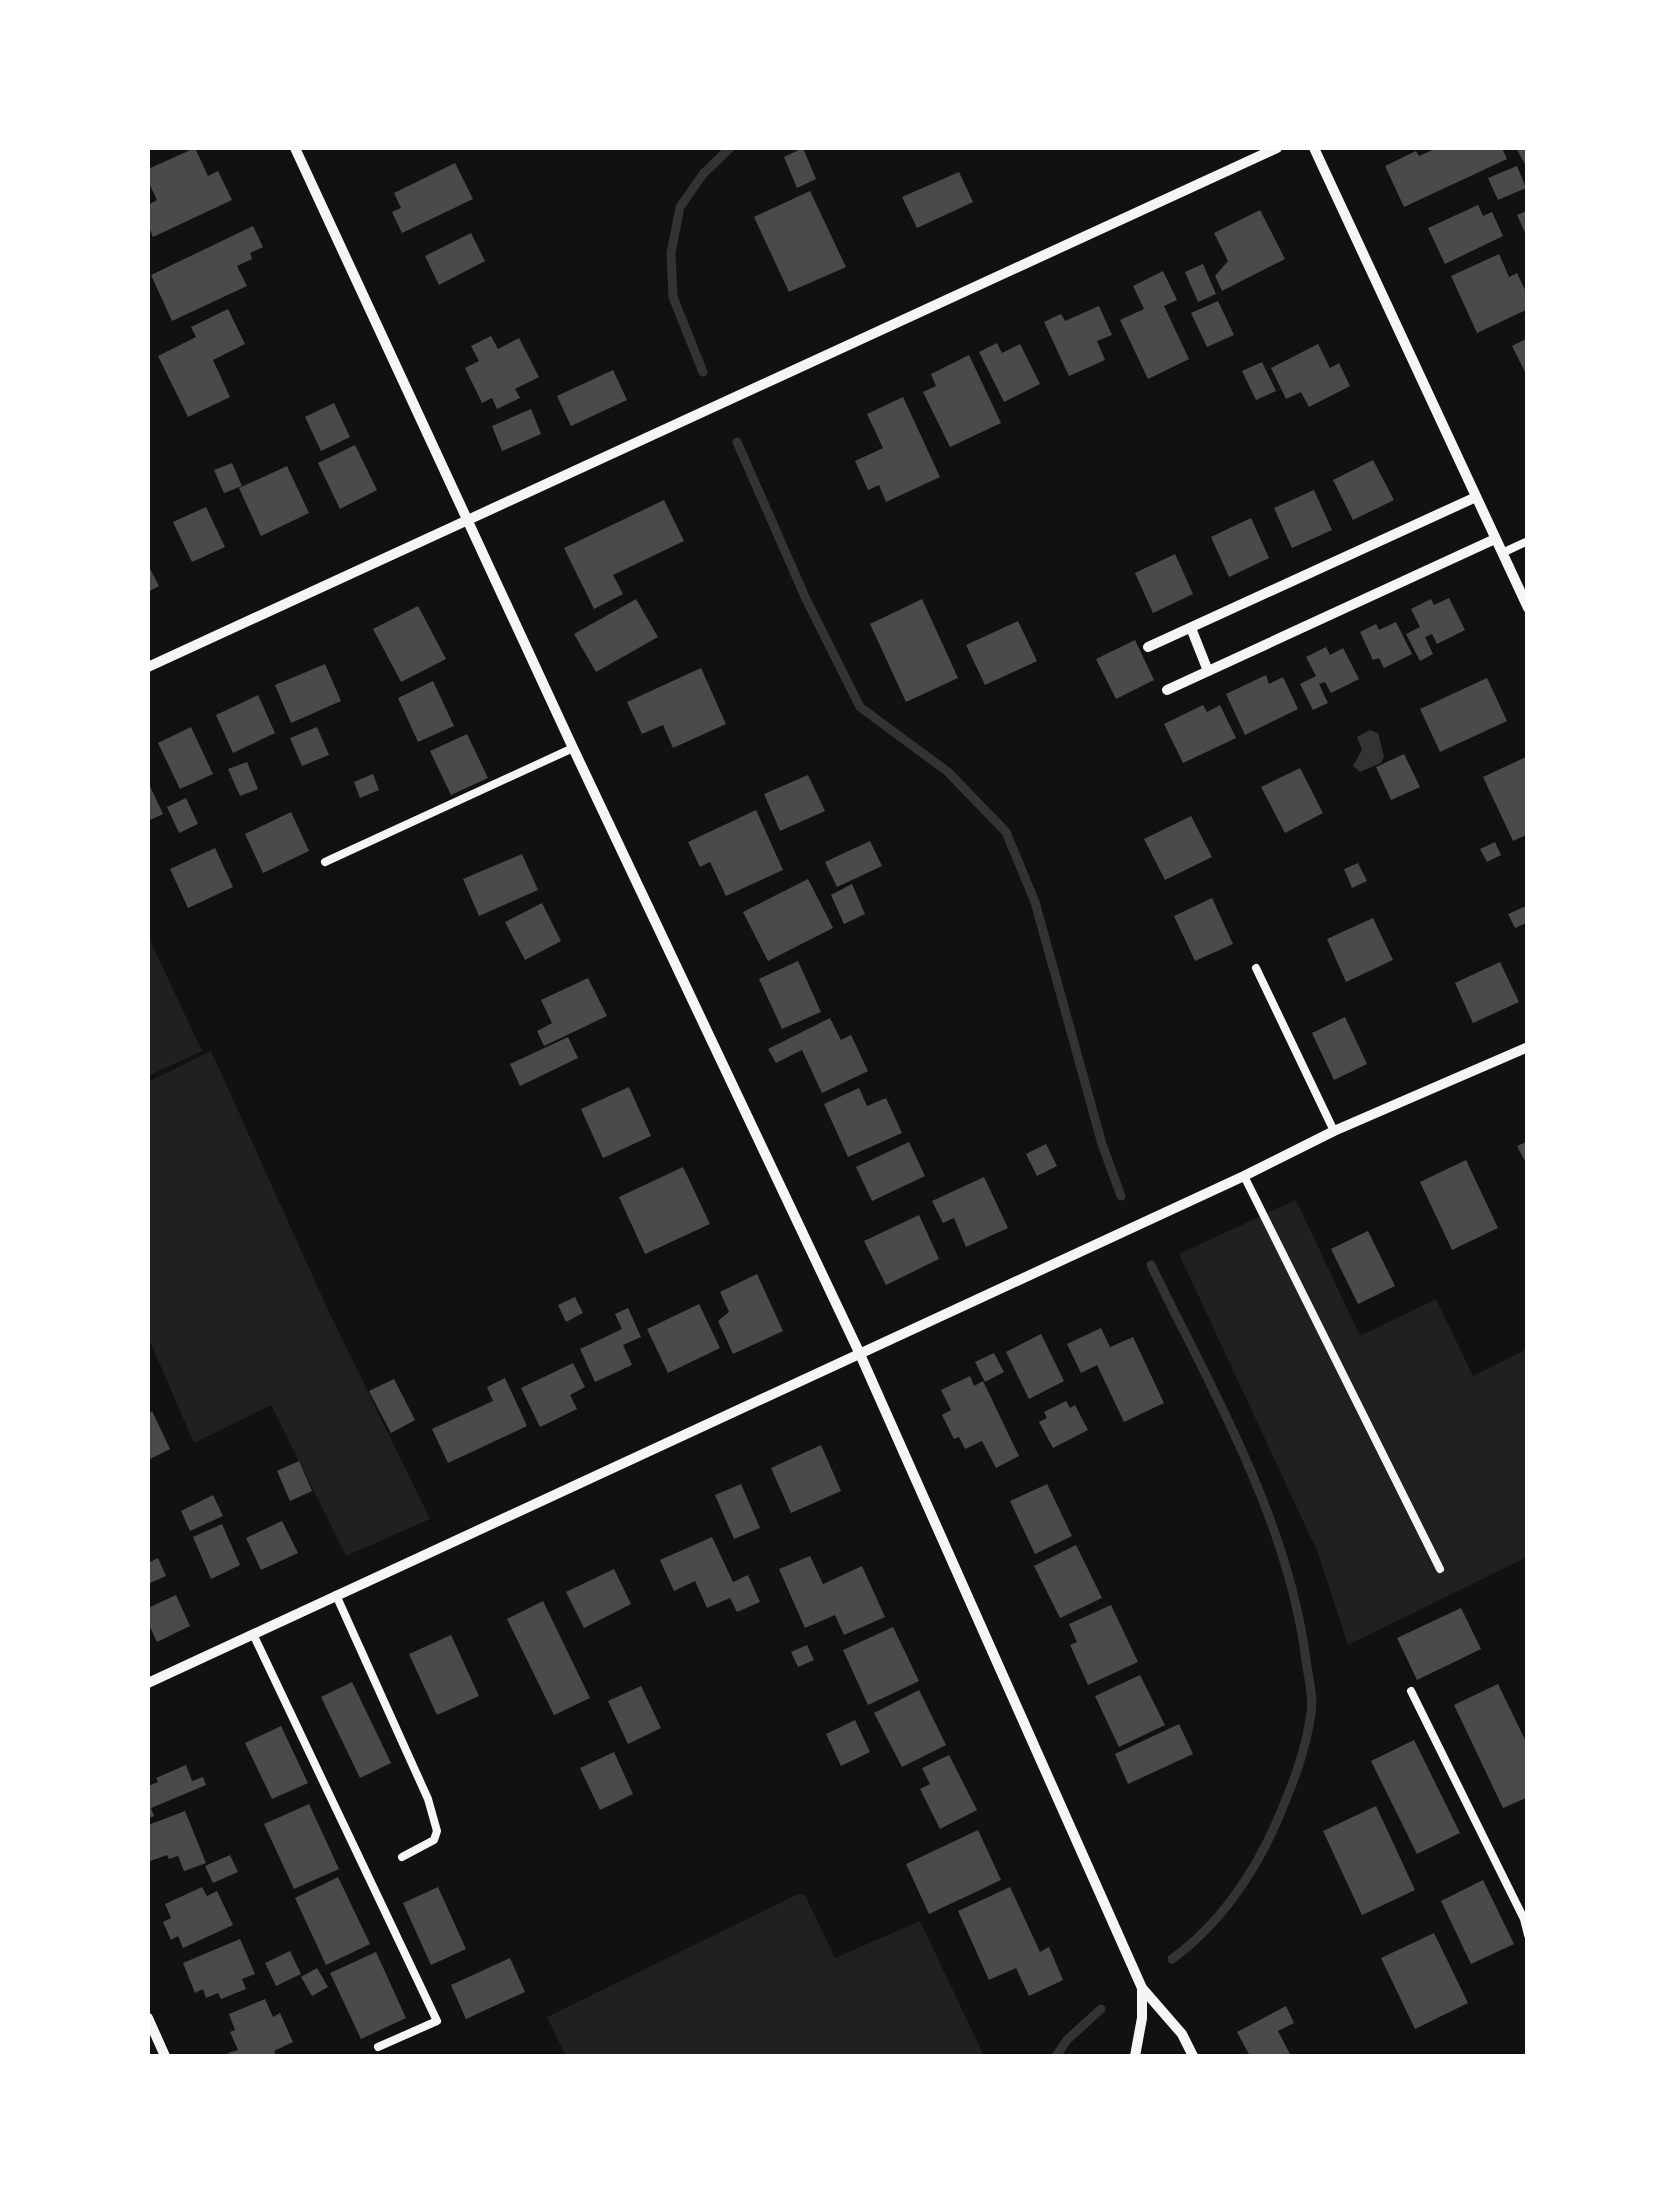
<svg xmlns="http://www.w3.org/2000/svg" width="1675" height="2204" viewBox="0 0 1675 2204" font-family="Quicksand,sans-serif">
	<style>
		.green { fill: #202020 }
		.water { fill: #333 }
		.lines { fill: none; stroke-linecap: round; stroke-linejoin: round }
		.stream { stroke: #333; stroke-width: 9 }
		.building { fill: #4a4a4a }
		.service { stroke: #f5f5f5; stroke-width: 8 }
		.minor { stroke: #f5f5f5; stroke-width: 10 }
	</style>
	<rect width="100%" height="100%" fill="#111"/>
	<!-- green -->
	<g class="green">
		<polygon points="148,936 202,1051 148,1076"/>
		<polygon points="211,1051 328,1310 430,1519 346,1556 271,1405 194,1443 148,1337 148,1082"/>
		<polygon points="1296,1200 1360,1336 1436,1299 1473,1376 1527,1349 1527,1557 1348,1645 1318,1553 1179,1254"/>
		<polygon points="796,1895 805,1895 835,1958 920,1921 984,2056 566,2056 547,2017"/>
	</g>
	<!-- water -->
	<polygon class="water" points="1370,730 1378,733 1384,757 1381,763 1360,772 1353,766 1362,750 1357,737"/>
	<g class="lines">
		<!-- stream -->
		<g class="stream">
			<polyline points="703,372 673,297 671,253 680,207 703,174 730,148"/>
			<polyline points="737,442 806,599 860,707 948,772 1006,832 1035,902 1102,1144 1121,1196"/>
			<path d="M1151 1265C1212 1391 1288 1519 1306 1660 1308 1677 1314 1697 1311 1713 1306 1751 1292 1786 1277 1821 1254 1874 1219 1925 1172 1959"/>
			<polyline points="1056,2056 1067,2040 1101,2009"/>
		</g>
	</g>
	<!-- building -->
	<g class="building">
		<polygon points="195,148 208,176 218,171 232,200 153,237 148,225 148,205 157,200 148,181 148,169"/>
		<polygon points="803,148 816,179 797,188 784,157"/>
		<polygon points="1437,148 1502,148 1507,159 1404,207 1385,166 1416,151 1419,156"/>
		<polygon points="1516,148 1528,148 1528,170"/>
		<polygon points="455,163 473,199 402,233 392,212 401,208 394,193"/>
		<polygon points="1517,166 1526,188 1498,200 1488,178"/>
		<polygon points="959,172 973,202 917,228 902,197"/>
		<polygon points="810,191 846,267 789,292 754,217"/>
		<polygon points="1478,205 1483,216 1492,212 1503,236 1445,264 1428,228"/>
		<polygon points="1260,210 1285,259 1222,291 1215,276 1228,261 1214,233"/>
		<polygon points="1528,210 1528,239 1517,215"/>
		<polygon points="253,226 263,247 250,253 252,259 237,266 247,286 172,321 151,275"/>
		<polygon points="471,233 485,261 439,285 425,256"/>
		<polygon points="1499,254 1509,277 1517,273 1528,296 1528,309 1477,333 1451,276"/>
		<polygon points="1203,264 1216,294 1198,302 1185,272"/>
		<polygon points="1163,271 1177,300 1164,306 1189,359 1148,379 1120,320 1144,309 1133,286"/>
		<polygon points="1218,301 1234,335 1207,347 1191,313"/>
		<polygon points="1099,306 1112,335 1097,341 1105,360 1069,376 1044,322 1061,314 1065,321"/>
		<polygon points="228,309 245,344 213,360 230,397 188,417 158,356 196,337 191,327"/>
		<polygon points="491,336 498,349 519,338 539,377 515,389 520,398 497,409 492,398 482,403 465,368 479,361 471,346"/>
		<polygon points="1528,338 1528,378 1512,346"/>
		<polygon points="997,343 1002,353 1020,344 1040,384 1004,402 979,352"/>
		<polygon points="1318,344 1330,368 1339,363 1350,386 1309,407 1301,392 1286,399 1271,368"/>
		<polygon points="969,355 1001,423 950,447 923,392 936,386 931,374"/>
		<polygon points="1262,362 1276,391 1256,400 1242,371"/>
		<polygon points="613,370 627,400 571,426 557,396"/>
		<polygon points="903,397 940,477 886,502 879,485 868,490 855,461 883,448 867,414"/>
		<polygon points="334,403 350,437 321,451 305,417"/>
		<polygon points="531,409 541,434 502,451 492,426"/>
		<polygon points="355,445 377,490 340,509 318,463"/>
		<polygon points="1373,460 1394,500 1353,520 1333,480"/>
		<polygon points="232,463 242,486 224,493 214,470"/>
		<polygon points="287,466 309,513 261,536 239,488"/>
		<polygon points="1314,490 1332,530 1292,548 1274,508"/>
		<polygon points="664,500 684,541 613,575 623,594 594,609 564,548"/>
		<polygon points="206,507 225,547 192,562 173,522"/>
		<polygon points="1251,518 1269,558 1229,577 1211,537"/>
		<polygon points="1175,554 1193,594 1153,613 1135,573"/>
		<polygon points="148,565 159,586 148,592"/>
		<polygon points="1449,598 1465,630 1437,644 1432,634 1425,637 1433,654 1420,661 1406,634 1420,627 1411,609 1431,599 1434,605"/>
		<polygon points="636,599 658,637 596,672 574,634"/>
		<polygon points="922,599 958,678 906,702 870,624"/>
		<polygon points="418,606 446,659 401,682 373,629"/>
		<polygon points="1018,621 1037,661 985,685 966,645"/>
		<polygon points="1396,622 1412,654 1384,668 1379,658 1373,660 1360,632 1376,624 1379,630"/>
		<polygon points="1135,640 1154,680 1116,699 1096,659"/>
		<polygon points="1326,647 1330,655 1343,648 1359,679 1331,693 1325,682 1319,684 1328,703 1313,710 1300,684 1316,676 1306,657"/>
		<polygon points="325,664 341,701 291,723 275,685"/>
		<polygon points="701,668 726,724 673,748 663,725 642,734 627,702"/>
		<polygon points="1266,675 1269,684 1283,677 1298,709 1245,735 1226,694"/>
		<polygon points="1487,678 1507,721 1440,752 1420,709"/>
		<polygon points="433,681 454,726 418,742 398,698"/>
		<polygon points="258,695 275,733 233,753 216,715"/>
		<polygon points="1203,705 1207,712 1220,705 1236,738 1183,763 1164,724"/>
		<polygon points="191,727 213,774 180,789 158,743"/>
		<polygon points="317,727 329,755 302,766 290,738"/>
		<polygon points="467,734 488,778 451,795 430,751"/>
		<polygon points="1404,754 1420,787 1391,800 1376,767"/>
		<polygon points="1528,756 1528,834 1513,841 1483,777"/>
		<polygon points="247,762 258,789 240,796 228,769"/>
		<polygon points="1300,768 1323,813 1285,833 1261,787"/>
		<polygon points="373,774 379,790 360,798 354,782"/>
		<polygon points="808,775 825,811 780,831 764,794"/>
		<polygon points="148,782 163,814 148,821"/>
		<polygon points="186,798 198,824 179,833 167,807"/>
		<polygon points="756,810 783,870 726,896 710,862 700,867 688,842"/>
		<polygon points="291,812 309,851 263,873 245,834"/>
		<polygon points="1191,816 1212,857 1165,880 1144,839"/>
		<polygon points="870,841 882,866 837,887 825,862"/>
		<polygon points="1495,842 1501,855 1487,862 1480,849"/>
		<polygon points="215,848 233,887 188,908 170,869"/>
		<polygon points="522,854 538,890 479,916 463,879"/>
		<polygon points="1358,863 1367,881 1352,888 1344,869"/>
		<polygon points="808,879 833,928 768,961 743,912"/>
		<polygon points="852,884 865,914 844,924 831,895"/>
		<polygon points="1212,898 1233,944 1195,961 1174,916"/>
		<polygon points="542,903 561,941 525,960 505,922"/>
		<polygon points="1528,905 1528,922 1515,928 1508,914"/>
		<polygon points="1373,918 1393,960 1346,982 1327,939"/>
		<polygon points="798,961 821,1012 782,1029 759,979"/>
		<polygon points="1500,962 1519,1002 1473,1023 1455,983"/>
		<polygon points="588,978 607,1016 544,1046 537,1031 552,1023 541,1000"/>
		<polygon points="1345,1017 1367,1064 1334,1080 1312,1033"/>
		<polygon points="830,1018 841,1040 851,1035 868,1071 822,1093 802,1050 776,1063 768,1049"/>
		<polygon points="568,1037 578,1058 520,1086 510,1064"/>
		<polygon points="629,1087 651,1136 603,1158 581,1109"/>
		<polygon points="859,1088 867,1106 886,1098 902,1133 848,1157 824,1104"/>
		<polygon points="1528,1141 1528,1167 1517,1146"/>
		<polygon points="909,1142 925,1176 872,1201 856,1167"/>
		<polygon points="1046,1144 1057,1166 1037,1176 1026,1154"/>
		<polygon points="1466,1160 1498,1228 1452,1250 1420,1182"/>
		<polygon points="683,1167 710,1224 645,1254 619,1197"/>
		<polygon points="984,1177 1008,1228 966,1247 954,1218 943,1223 932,1201"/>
		<polygon points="919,1215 939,1259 886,1285 864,1241"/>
		<polygon points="1368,1231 1395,1286 1358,1304 1331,1249"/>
		<polygon points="757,1274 783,1331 733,1354 718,1321 729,1312 720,1292"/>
		<polygon points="575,1297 583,1313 566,1322 558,1305"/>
		<polygon points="699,1304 720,1348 668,1373 647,1329"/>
		<polygon points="628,1308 641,1337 623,1345 632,1365 595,1382 580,1349 622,1329 615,1314"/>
		<polygon points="1101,1328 1110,1347 1133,1337 1164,1403 1124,1422 1097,1365 1081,1373 1067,1344"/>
		<polygon points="1041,1334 1064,1381 1029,1399 1006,1352"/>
		<polygon points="994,1353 1004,1372 985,1382 975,1362"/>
		<polygon points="573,1363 585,1387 570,1395 577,1409 540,1427 521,1388"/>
		<polygon points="970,1376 974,1386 983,1381 1019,1456 996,1468 982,1441 965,1449 959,1437 954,1439 942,1415 951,1410 941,1390"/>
		<polygon points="505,1378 527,1426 448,1463 432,1429 493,1401 487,1387"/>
		<polygon points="394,1379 415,1420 391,1433 369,1391"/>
		<polygon points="1066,1401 1070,1408 1075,1405 1088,1430 1053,1448 1039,1422 1047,1418 1044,1412"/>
		<polygon points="152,1411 170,1449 148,1460 148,1414"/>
		<polygon points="821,1445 841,1491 791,1513 771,1468"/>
		<polygon points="299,1461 312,1491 290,1501 277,1471"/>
		<polygon points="741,1484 760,1528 734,1539 715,1495"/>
		<polygon points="1047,1484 1072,1536 1035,1554 1010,1501"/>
		<polygon points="213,1495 223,1516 190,1531 181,1511"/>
		<polygon points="282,1521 298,1553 261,1570 246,1538"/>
		<polygon points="222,1524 240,1565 211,1579 193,1537"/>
		<polygon points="712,1537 733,1582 748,1575 760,1602 737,1612 730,1598 707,1608 695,1581 674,1591 660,1560"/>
		<polygon points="1076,1545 1102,1598 1060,1618 1034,1566"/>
		<polygon points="810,1556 823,1584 862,1566 885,1617 844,1635 835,1615 805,1628 779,1569"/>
		<polygon points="158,1558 166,1576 148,1584 148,1563"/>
		<polygon points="614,1569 631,1604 584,1628 566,1592"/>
		<polygon points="176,1595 190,1626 157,1642 148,1623 148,1608"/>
		<polygon points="543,1601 590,1698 554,1715 507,1619"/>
		<polygon points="1111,1605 1138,1662 1088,1685 1070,1645 1077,1642 1069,1624"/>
		<polygon points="1461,1608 1481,1649 1417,1680 1397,1638"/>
		<polygon points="893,1627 919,1681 868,1705 843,1650"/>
		<polygon points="451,1635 479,1696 437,1715 409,1654"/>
		<polygon points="807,1645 814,1660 798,1667 791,1652"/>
		<polygon points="1140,1675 1165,1725 1119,1747 1095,1696"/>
		<polygon points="352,1682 391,1763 360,1778 321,1697"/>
		<polygon points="1498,1684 1528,1746 1528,1797 1503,1808 1454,1705"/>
		<polygon points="641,1686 661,1728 628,1744 608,1701"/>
		<polygon points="919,1690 946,1745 902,1767 874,1713"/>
		<polygon points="855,1720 870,1752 841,1766 826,1734"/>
		<polygon points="1179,1724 1193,1754 1128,1784 1115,1754"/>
		<polygon points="281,1726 308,1783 272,1799 245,1743"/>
		<polygon points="1414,1740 1460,1833 1417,1854 1371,1761"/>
		<polygon points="614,1752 633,1794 600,1810 580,1768"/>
		<polygon points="949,1755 977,1810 940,1829 920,1789 930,1784 922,1768"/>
		<polygon points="186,1765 192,1781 203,1777 206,1785 151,1808 154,1816 148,1819 148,1786 158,1782 156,1778"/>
		<polygon points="309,1804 339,1869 294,1889 264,1824"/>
		<polygon points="1376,1806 1415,1890 1362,1915 1323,1831"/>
		<polygon points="185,1811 206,1863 184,1871 178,1856 169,1859 167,1855 150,1861 148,1825"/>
		<polygon points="978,1830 1001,1880 929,1914 906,1864"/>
		<polygon points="230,1855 238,1872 213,1883 205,1866"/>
		<polygon points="338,1877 370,1944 326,1965 295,1898"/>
		<polygon points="1483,1880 1514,1944 1471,1964 1441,1901"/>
		<polygon points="202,1887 207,1896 217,1891 233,1925 183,1948 178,1936 171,1940 163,1922 171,1918 165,1904"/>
		<polygon points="438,1887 466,1949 431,1965 403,1903"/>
		<polygon points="1010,1887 1040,1952 1049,1947 1063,1980 1029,1996 1016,1968 989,1980 958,1911"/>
		<polygon points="1434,1933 1468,2003 1415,2029 1381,1958"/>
		<polygon points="240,1939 255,1974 242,1979 246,1989 221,1999 218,1993 206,1998 203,1989 195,1993 183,1963"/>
		<polygon points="290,1951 301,1974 276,1986 265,1963"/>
		<polygon points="376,1952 406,2018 361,2039 330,1973"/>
		<polygon points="510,1958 525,1992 466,2019 451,1985"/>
		<polygon points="317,1968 328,1987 312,1996 301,1977"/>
		<polygon points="265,1999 273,2017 280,2013 293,2042 274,2051 277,2056 230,2056 228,2053 238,2050 230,2032 235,2030 229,2014"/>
		<polygon points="1286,2006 1294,2023 1278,2031 1291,2056 1250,2056 1237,2032"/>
	</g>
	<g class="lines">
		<!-- service -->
		<g class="service">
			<polyline points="1502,553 1528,541"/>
			<polyline points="325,862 573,748"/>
			<polyline points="1256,968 1334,1131"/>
			<polyline points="1244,1176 1440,1569"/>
			<polyline points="336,1595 428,1799 437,1831 434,1840 402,1857"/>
			<polyline points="253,1634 437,2021 378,2047"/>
			<polyline points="1411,1691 1524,1919 1528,1935"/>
		</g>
		<!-- minor -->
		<g class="minor">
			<polyline points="295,148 573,748 859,1352 1142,1988 1182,2034 1193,2056"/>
			<polyline points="1314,148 1528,608"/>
			<polyline points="1191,628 1208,671"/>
			<polyline points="1148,647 1476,497"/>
			<polyline points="148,667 1277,148"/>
			<polyline points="1167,690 1495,539"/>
			<polyline points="148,1683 1244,1176 1334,1131 1528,1047"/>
			<polyline points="148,2018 165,2056"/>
			<polyline points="1135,2056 1142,2018 1142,1989"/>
		</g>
	</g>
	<!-- border -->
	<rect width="1675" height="2204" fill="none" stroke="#ffffff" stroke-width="300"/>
</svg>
